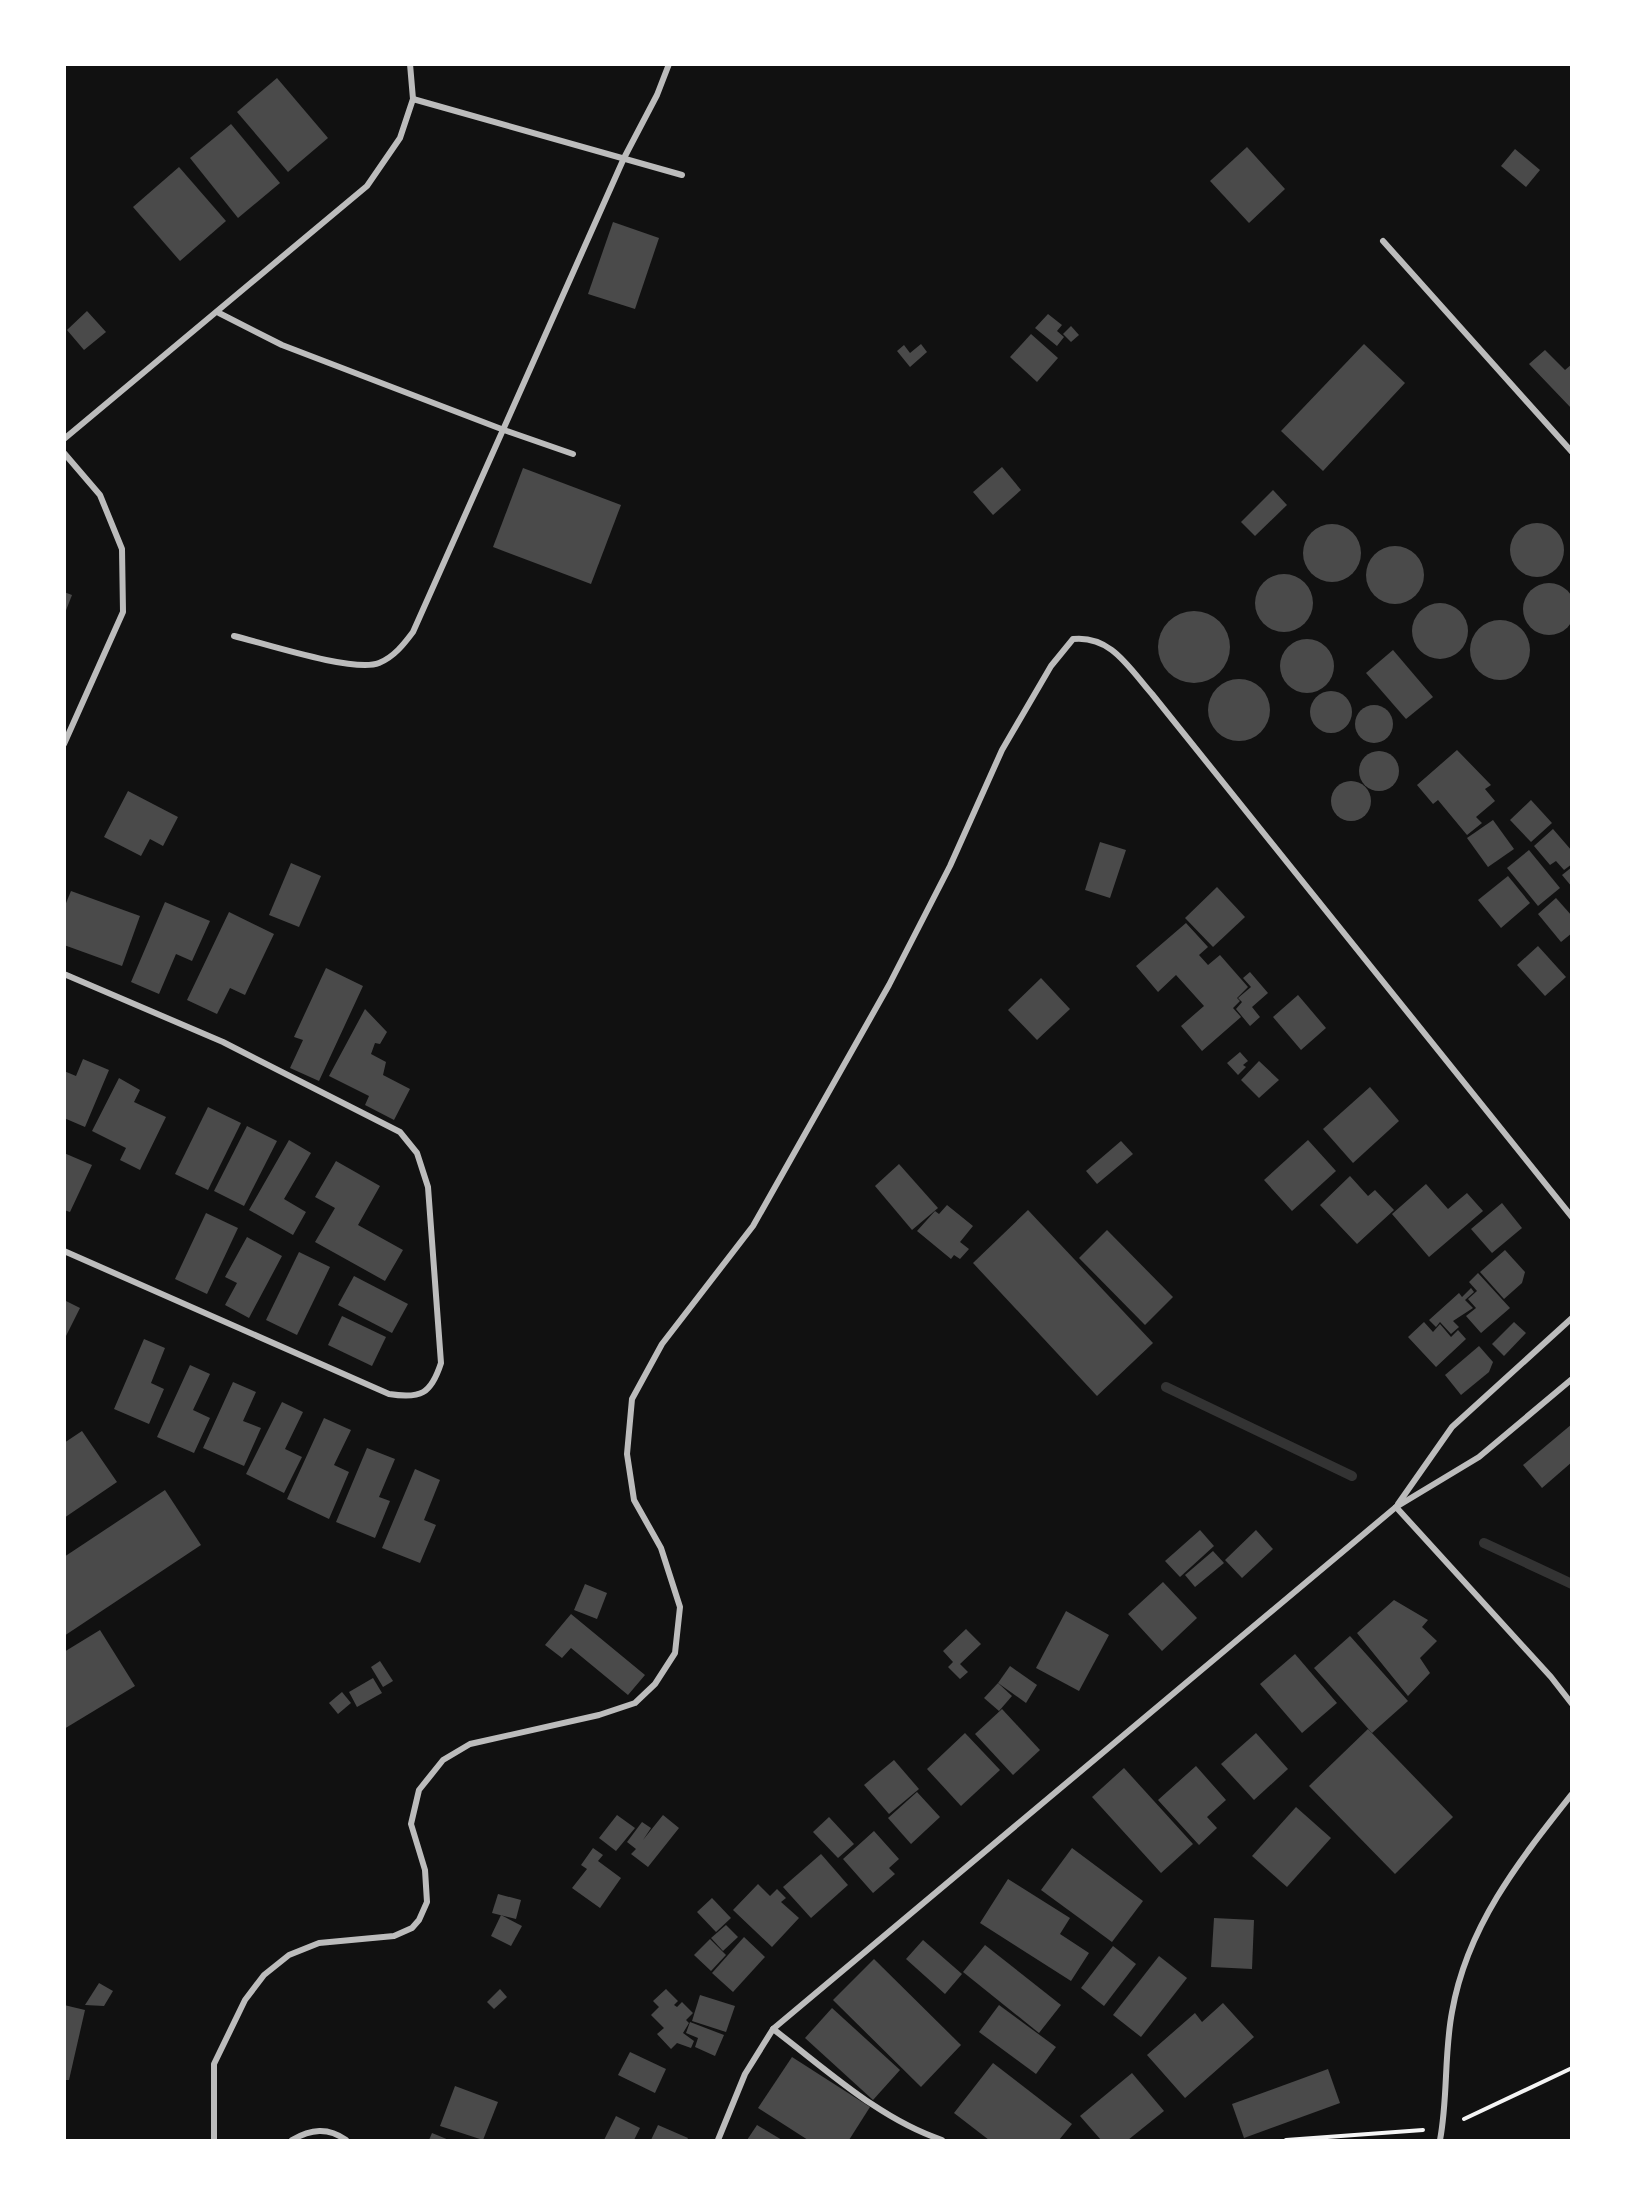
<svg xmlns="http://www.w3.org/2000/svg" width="1636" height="2205" viewBox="0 0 1636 2205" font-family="Rubik,sans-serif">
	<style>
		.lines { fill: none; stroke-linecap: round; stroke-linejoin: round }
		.stream { stroke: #333; stroke-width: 10 }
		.building { fill: #4a4a4a }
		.path { stroke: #f5f5f5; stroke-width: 4 }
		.minor { stroke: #bcbcbc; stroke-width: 6 }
	</style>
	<rect width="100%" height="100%" fill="#111"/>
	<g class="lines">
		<!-- stream -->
		<g class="stream">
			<polyline points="1166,1387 1352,1476"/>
			<polyline points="1484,1543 1572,1584"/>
		</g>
	</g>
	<!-- building -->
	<g class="building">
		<polygon points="277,78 328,138 288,172 237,112"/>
		<polygon points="231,124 280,183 238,218 190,158"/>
		<polygon points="1247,147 1285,189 1249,223 1210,181"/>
		<polygon points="1515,149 1540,170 1526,187 1501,166"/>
		<polygon points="179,167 226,221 180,261 133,207"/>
		<polygon points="613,222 659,238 635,309 588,294"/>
		<polygon points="87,311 106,332 84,350 67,330"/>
		<polygon points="1048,314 1062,325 1057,331 1064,337 1057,346 1035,328"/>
		<polygon points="1071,326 1079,335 1071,342 1063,334"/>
		<polygon points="1031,334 1058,358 1037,382 1010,357"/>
		<polygon points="921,344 927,352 910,367 897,351 904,345 910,353"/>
		<polygon points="1364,344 1405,383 1323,471 1281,431"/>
		<polygon points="1545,350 1565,370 1572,364 1572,409 1529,364"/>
		<polygon points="1002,467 1021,490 993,515 973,492"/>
		<polygon points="523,468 621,505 591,584 493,547"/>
		<polygon points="1273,490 1287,505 1255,536 1241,522"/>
		<circle cx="1537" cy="550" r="27"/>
		<circle cx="1332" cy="553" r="29"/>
		<circle cx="1395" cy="575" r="29"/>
		<circle cx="1284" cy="603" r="29"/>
		<circle cx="1549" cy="609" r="26"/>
		<polygon points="64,592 72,595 65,613 64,613"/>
		<circle cx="1440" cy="631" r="28"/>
		<circle cx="1194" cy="647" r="36"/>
		<circle cx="1500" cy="650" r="30"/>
		<circle cx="1307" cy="666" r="27"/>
		<polygon points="1393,650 1433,697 1406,719 1366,673"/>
		<circle cx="1239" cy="710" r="31"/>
		<circle cx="1331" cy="712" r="21"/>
		<circle cx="1374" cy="724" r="19"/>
		<polygon points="1457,750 1491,785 1485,789 1495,801 1476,817 1482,823 1467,835 1438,800 1433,804 1417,785"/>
		<circle cx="1379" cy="771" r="20"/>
		<circle cx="1351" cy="801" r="20"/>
		<polygon points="128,791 178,817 163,846 150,839 141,856 104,837"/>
		<polygon points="1531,800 1552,823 1531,842 1510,820"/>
		<polygon points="1493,820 1514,849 1488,867 1467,838"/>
		<polygon points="1553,829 1572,851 1572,864 1564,870 1556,861 1550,865 1534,846"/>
		<polygon points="1100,842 1126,850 1110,898 1085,890"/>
		<polygon points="1529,850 1560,888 1538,906 1507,868"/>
		<polygon points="291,863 321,876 299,927 269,915"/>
		<polygon points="1572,867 1572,887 1562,875"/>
		<polygon points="1508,876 1530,903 1501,928 1478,900"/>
		<polygon points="1217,887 1245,917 1213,947 1185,918"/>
		<polygon points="71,891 140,916 122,966 64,945 64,908"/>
		<polygon points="1556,898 1572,916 1572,933 1561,942 1538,914"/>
		<polygon points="165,902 210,921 192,961 176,954 159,994 131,982"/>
		<polygon points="229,912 274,934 245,995 230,988 217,1014 187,1000"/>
		<polygon points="1186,923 1208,947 1199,955 1208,965 1220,955 1248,987 1237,998 1240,1001 1233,1008 1241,1017 1202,1051 1181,1026 1204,1006 1176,975 1158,992 1136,966"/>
		<polygon points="1538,946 1566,977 1545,996 1517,965"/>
		<polygon points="326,968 363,986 319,1081 290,1068 303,1040 294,1037"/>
		<polygon points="1250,972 1268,993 1252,1007 1260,1017 1250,1026 1236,1009 1242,1002 1238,998 1251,987 1243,978"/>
		<polygon points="1041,978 1070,1009 1037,1040 1008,1010"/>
		<polygon points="1298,995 1326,1028 1301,1050 1273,1017"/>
		<polygon points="365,1009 387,1032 380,1044 375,1043 371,1054 386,1062 383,1075 410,1089 394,1120 365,1105 369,1096 329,1076"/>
		<polygon points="1240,1052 1248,1061 1243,1065 1246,1067 1238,1075 1227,1063"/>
		<polygon points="83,1059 109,1070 85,1127 64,1118 64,1071 76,1076"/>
		<polygon points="1259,1061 1279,1080 1259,1098 1241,1080"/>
		<polygon points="119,1078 140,1090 134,1102 166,1117 140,1170 120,1160 126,1148 92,1131"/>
		<polygon points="1370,1087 1399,1121 1353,1163 1323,1129"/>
		<polygon points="208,1107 241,1123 208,1190 175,1174"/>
		<polygon points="247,1126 277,1141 244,1206 214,1191"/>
		<polygon points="289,1140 311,1153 284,1199 306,1212 293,1235 249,1210"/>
		<polygon points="1308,1140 1336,1171 1292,1211 1264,1180"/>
		<polygon points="1121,1141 1133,1154 1097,1184 1086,1171"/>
		<polygon points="64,1153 92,1165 70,1212 64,1210"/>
		<polygon points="336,1161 380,1186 358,1225 403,1250 385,1281 315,1242 335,1208 315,1197"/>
		<polygon points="899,1164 938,1208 912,1230 875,1186"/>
		<polygon points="1350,1176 1368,1196 1375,1190 1394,1210 1357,1244 1320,1205"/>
		<polygon points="1426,1184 1448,1209 1467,1193 1483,1211 1429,1257 1392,1214"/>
		<polygon points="1502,1203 1522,1228 1492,1253 1471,1229"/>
		<polygon points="947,1205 973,1226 960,1242 969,1249 960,1259 954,1255 951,1259 917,1231 935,1211 939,1214"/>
		<polygon points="1028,1210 1153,1343 1097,1396 973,1263"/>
		<polygon points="206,1213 238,1228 207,1294 175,1279"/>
		<polygon points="1107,1230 1173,1297 1145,1325 1079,1258"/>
		<polygon points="247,1237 282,1256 249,1318 225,1305 237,1283 225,1277"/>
		<polygon points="1505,1250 1525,1272 1522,1283 1504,1299 1480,1272"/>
		<polygon points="299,1252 330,1267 297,1335 266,1320"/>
		<polygon points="1478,1273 1510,1308 1481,1333 1466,1316 1476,1308 1468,1299 1477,1291 1469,1282"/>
		<polygon points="354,1276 408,1304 392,1333 338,1305"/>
		<polygon points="1471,1288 1474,1292 1465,1300 1473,1308 1453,1321 1459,1327 1451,1334 1440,1322 1436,1327 1429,1320 1459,1293 1462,1297"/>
		<polygon points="64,1300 80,1308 64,1340"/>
		<polygon points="342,1316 386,1337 372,1366 328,1345"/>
		<polygon points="1424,1322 1433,1332 1440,1324 1451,1337 1458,1330 1466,1339 1436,1367 1408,1337"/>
		<polygon points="1514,1322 1526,1333 1504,1356 1492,1344"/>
		<polygon points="144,1339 165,1348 151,1383 164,1389 149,1424 114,1409"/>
		<polygon points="1479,1346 1493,1362 1489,1372 1461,1395 1445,1375"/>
		<polygon points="190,1365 210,1374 193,1410 210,1418 194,1453 157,1437"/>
		<polygon points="233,1382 256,1392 243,1421 261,1428 244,1466 203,1448"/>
		<polygon points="282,1402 303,1412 285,1449 302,1457 284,1493 246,1474"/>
		<polygon points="324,1418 351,1430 334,1465 349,1472 329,1519 287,1499"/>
		<polygon points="1572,1424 1572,1462 1542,1488 1523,1465"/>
		<polygon points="82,1431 117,1482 64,1518 64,1443"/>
		<polygon points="367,1448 395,1459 379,1497 390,1501 375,1538 336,1522"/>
		<polygon points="415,1469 440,1480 424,1520 436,1525 420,1563 382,1548"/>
		<polygon points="165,1490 201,1545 64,1636 64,1557"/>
		<polygon points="1200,1530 1214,1546 1180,1577 1165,1561"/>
		<polygon points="1256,1530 1273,1549 1242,1578 1225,1560"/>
		<polygon points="1213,1551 1224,1563 1195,1587 1185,1575"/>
		<polygon points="1163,1582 1197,1618 1162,1651 1128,1614"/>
		<polygon points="585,1584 607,1593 597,1619 574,1610"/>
		<polygon points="1394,1600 1428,1620 1422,1627 1437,1641 1420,1658 1430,1673 1408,1696 1357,1633"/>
		<polygon points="1066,1611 1109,1635 1079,1691 1036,1668"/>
		<polygon points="571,1614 645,1675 628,1695 571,1648 562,1658 545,1645"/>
		<polygon points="966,1629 981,1644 960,1664 968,1672 960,1679 948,1667 953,1662 943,1651"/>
		<polygon points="100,1630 135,1686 64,1729 64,1652"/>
		<polygon points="1350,1636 1408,1701 1372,1733 1314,1668"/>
		<polygon points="1295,1654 1337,1703 1302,1733 1260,1684"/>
		<polygon points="380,1661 393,1681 383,1687 371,1667"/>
		<polygon points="1010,1666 1037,1685 1026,1703 998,1683"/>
		<polygon points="373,1678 382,1693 357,1707 349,1692"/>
		<polygon points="998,1683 1012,1696 999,1711 984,1698"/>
		<polygon points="342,1692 351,1703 338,1714 329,1703"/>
		<polygon points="1002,1709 1040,1750 1013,1775 975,1734"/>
		<polygon points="1368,1729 1453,1817 1395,1874 1309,1786"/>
		<polygon points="965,1733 1000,1770 961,1806 927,1769"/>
		<polygon points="1256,1733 1288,1769 1254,1800 1221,1764"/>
		<polygon points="894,1760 919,1789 889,1814 864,1785"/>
		<polygon points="1196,1766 1226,1800 1207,1817 1217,1828 1199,1845 1158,1800"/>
		<polygon points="1124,1768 1193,1844 1161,1873 1092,1797"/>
		<polygon points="917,1792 940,1817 911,1844 888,1818"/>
		<polygon points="1296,1807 1331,1838 1287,1887 1252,1856"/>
		<polygon points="617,1815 635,1828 616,1851 599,1838"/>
		<polygon points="663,1815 679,1828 648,1867 631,1854 636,1849 627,1842 642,1822 651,1828 643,1840"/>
		<polygon points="829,1817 854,1844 838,1858 813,1832"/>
		<polygon points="874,1831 899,1859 889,1868 895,1874 873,1893 843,1859"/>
		<polygon points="593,1848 603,1855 598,1861 621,1878 600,1908 572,1888 587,1869 581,1865"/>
		<polygon points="1072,1848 1143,1901 1112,1942 1041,1890"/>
		<polygon points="821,1854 848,1885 811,1918 783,1887"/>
		<polygon points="1008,1879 1070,1918 1060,1934 1089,1953 1071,1981 980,1923"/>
		<polygon points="758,1884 770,1896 777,1889 786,1898 781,1902 799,1918 772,1947 733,1910"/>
		<polygon points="498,1894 521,1900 516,1919 492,1913"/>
		<polygon points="712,1898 731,1918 716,1932 697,1912"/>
		<polygon points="501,1915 522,1926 511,1946 491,1936"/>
		<polygon points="1214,1918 1254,1920 1252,1969 1211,1967"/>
		<polygon points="726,1925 738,1937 723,1951 711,1938"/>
		<polygon points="744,1937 765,1957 733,1992 712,1973"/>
		<polygon points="710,1939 726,1955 711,1971 694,1955"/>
		<polygon points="923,1940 962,1974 945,1994 906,1959"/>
		<polygon points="985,1945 1061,2005 1039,2033 963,1972"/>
		<polygon points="1113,1946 1136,1964 1104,2006 1081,1988"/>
		<polygon points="1159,1956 1187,1978 1141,2037 1113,2015"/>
		<polygon points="874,1959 961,2045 921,2087 833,2000"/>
		<polygon points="99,1983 113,1991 104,2006 85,2005"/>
		<polygon points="500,1989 507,1997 494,2009 487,2002"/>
		<polygon points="666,1989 678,2001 674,2005 677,2007 682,2002 693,2013 686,2020 689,2023 683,2033 694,2041 691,2048 677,2043 671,2049 657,2034 664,2028 651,2015 659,2007 653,2001"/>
		<polygon points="700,1995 735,2006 726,2032 692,2021"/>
		<polygon points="1223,2003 1254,2037 1185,2098 1147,2055 1195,2013 1202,2022"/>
		<polygon points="64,2005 85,2010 69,2080 64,2080"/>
		<polygon points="999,2005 1056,2047 1036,2074 979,2032"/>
		<polygon points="832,2008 900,2070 873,2100 805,2038"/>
		<polygon points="690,2022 724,2035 715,2056 695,2047 698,2038 686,2033"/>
		<polygon points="630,2052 666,2069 655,2093 618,2075"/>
		<polygon points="792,2057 870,2107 849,2140 808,2140 758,2108"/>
		<polygon points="993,2063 1072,2124 1059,2140 989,2140 954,2113"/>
		<polygon points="1328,2069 1340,2103 1244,2138 1232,2104"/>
		<polygon points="1132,2073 1164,2111 1128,2140 1101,2140 1080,2116"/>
		<polygon points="455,2086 498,2102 483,2140 440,2126"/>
		<polygon points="616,2116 640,2128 634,2140 604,2140"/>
		<polygon points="658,2125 688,2138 687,2140 651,2140"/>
		<polygon points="757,2125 782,2140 747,2140"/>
		<polygon points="432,2133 449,2140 429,2140"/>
	</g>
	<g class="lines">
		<!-- path -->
		<g class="path">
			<polyline points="1464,2119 1572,2068"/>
			<polyline points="1286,2140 1423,2130"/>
		</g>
		<!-- minor -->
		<g class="minor">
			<polyline points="413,99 682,175"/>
			<polyline points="1383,241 1572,452"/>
			<polyline points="219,313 282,345 504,430 573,454"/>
			<polyline points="64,439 367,186 400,138 413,99 410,64"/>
			<polyline points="64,453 100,495 122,549 123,612 64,744"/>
			<path d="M234 636C263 643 354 673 379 663 394 657 404 644 413 632L624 158 657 95 669 64"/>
			<path d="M64 974 223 1042 400 1132 417 1153 428 1187 441 1363C431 1394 421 1399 389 1394L64 1251"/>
			<polyline points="1398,1504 1452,1427 1572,1318"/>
			<polyline points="1396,1507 1551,1677 1572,1704"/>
			<path d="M773 2029C826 2069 879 2119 942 2140"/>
			<path d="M214 2140V2064L245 2000 264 1975 289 1955 319 1943 394 1936 412 1928 419 1920 427 1902 425 1870 411 1824 419 1790 443 1760 470 1744 599 1715 635 1703 655 1684 675 1653 680 1607 661 1548 634 1500 627 1454 632 1399 662 1344 753 1226 889 985 950 866 1002 750 1051 666 1073 639C1111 635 1129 668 1152 694L1572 1217"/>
			<path d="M292 2140C311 2129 328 2127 346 2140"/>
			<polyline points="718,2140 745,2074 773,2029 1396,1507 1479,1457 1572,1379"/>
			<path d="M1440 2140C1448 2098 1444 2054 1452 2012 1467 1926 1519 1861 1572 1794"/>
		</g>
	</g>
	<!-- border -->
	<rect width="1636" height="2205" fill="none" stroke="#ffffff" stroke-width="132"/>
</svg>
